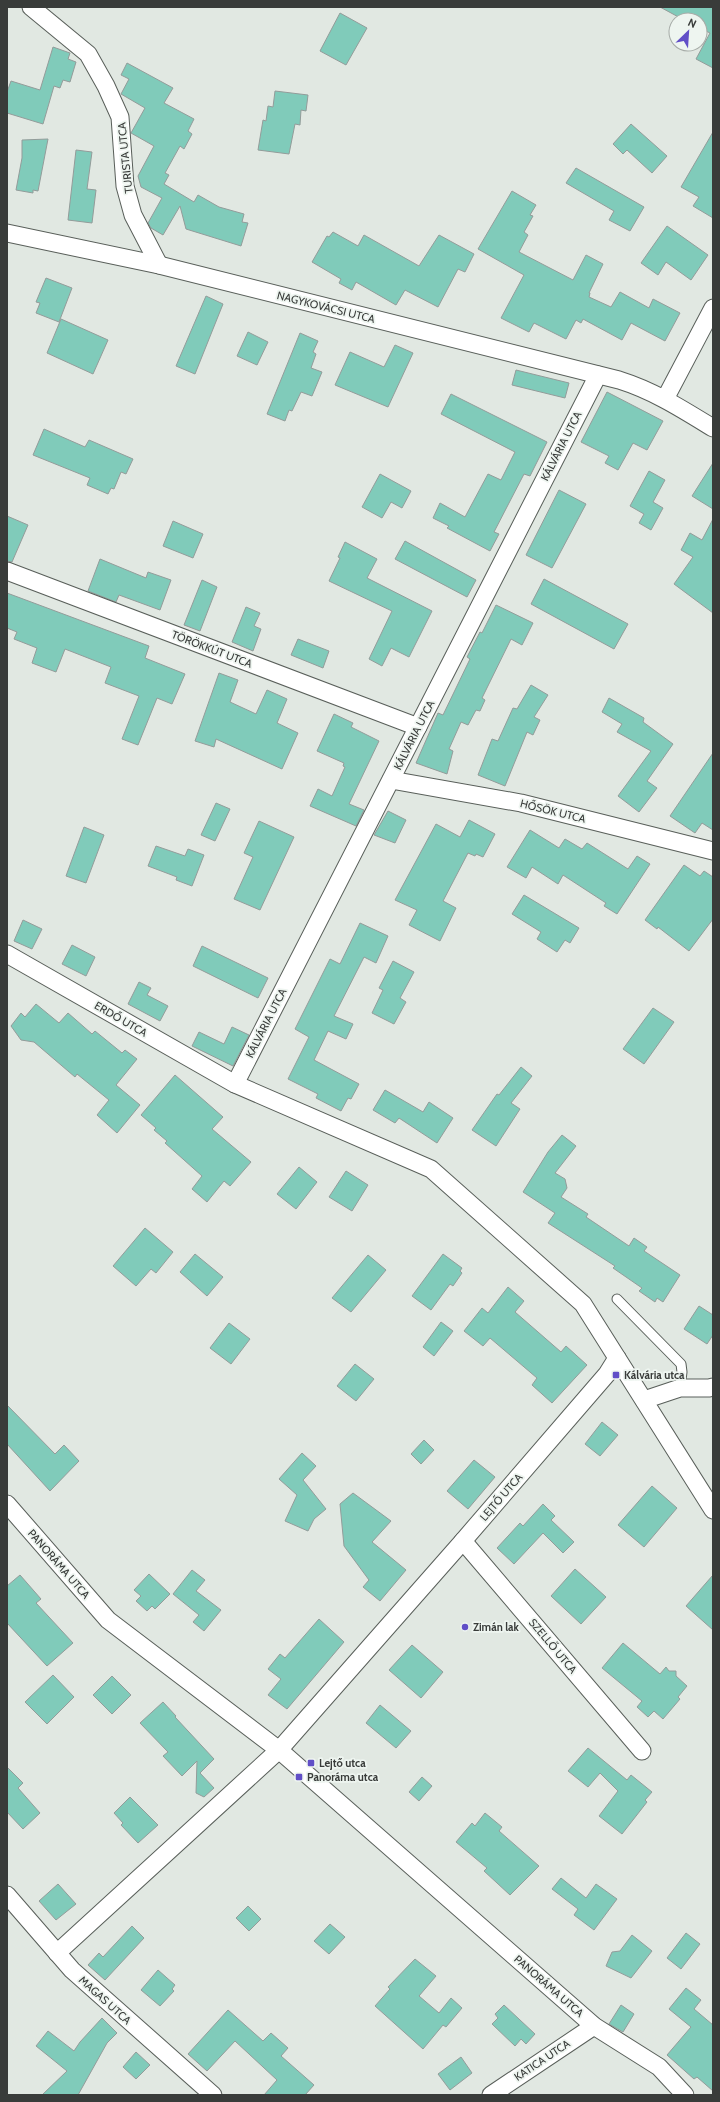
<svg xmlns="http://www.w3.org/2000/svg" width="720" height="2102" viewBox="0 0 720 2102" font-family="Cabin,sans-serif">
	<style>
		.building { fill: #80cbba; stroke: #939c9a }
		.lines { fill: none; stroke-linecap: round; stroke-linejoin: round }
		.service-casing { stroke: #595f5a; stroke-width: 11 }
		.minor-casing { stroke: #595f5a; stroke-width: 19 }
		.service { stroke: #fff; stroke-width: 9 }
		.minor { stroke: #fff; stroke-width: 17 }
		.poi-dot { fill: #614fc7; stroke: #eef5f0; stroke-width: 1.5 }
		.labels { text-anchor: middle; stroke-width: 3.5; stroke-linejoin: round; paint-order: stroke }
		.street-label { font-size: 11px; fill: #393c3a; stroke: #eef5f0 }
		.poi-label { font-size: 11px; font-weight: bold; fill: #393c3a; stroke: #eef5f0; text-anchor: start }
	</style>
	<rect width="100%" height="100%" fill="#e1e8e2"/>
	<!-- building -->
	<g class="building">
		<polygon points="660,7 713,7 713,68 696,59 710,33 700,28 700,20 684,20"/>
		<polygon points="340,13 367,28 346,65 320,51"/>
		<polygon points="53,47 70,53 68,59 76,62 70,82 63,80 60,88 54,86 43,124 7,113 7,92 11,81 40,90"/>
		<polygon points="127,63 173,88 164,103 194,119 188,131 192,134 184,149 180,146 165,173 169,175 164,184 194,202 198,195 219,207 244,214 242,222 248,223 241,246 186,229 180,206 163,235 151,228 148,223 162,198 141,187 138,176 154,146 131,133 145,108 121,94 129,79 121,75"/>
		<polygon points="275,91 308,95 306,111 301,110 300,125 295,124 289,154 258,150 263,120 266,121 268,106 273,107"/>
		<polygon points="631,124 667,156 652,173 627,150 623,154 613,144"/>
		<polygon points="713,132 713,218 693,206 699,197 681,187"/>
		<polygon points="48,139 38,191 33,190 33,193 16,190 22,158 22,140"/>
		<polygon points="76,150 92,152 87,189 96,190 92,223 68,220"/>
		<polygon points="576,168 644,207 630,231 609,220 614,211 566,183"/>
		<polygon points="512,191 536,205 530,215 533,216 524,232 528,235 519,252 573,280 586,255 603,264 589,293 590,293 589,297 611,307 620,292 649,308 653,299 680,313 665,341 631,323 622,340 583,319 581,323 576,320 566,339 534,323 529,332 501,318 524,275 478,249"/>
		<polygon points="667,226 708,255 691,280 666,262 658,275 641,263"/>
		<polygon points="333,232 358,246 364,235 419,266 439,235 474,254 465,272 458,269 438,307 405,290 396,305 356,282 352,290 339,283 341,279 312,262 327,236 329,237"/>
		<polygon points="46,278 72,288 59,322 36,313 40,303 36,302"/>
		<polygon points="206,296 223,304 195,374 176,366"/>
		<polygon points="61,319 108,340 93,374 47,353"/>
		<polygon points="248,332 268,342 257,365 237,356"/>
		<polygon points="300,333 318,341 313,352 316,354 311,368 322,372 312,396 301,392 292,411 289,410 285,421 267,414"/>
		<polygon points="395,345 413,353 388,407 335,385 350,352 384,367"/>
		<polygon points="516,370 569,383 565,398 512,385"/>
		<polygon points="607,392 663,421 647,450 633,443 618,470 605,463 609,456 581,442"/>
		<polygon points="451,394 547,442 530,476 524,474 494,532 499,534 490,551 447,528 449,526 433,518 440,503 465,517 488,474 501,480 515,452 441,414"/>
		<polygon points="44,429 85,447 89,440 133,459 126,474 121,472 114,489 111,488 108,494 87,485 90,478 33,455"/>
		<polygon points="713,463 713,509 692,496"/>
		<polygon points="649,471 665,480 653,502 663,508 651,530 639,523 644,514 630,506"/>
		<polygon points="380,474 411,491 402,508 391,502 382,518 362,507"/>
		<polygon points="559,490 586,504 552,568 526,555"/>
		<polygon points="7,516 28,525 12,562 7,561"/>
		<polygon points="713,519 713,613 674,584 693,557 681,550 690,533 702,540"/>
		<polygon points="173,521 203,534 193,558 163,546"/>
		<polygon points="405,541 476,580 467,597 395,559"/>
		<polygon points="345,542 377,559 367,578 432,611 409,657 391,648 382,666 369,659 392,611 329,581 340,558 338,557"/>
		<polygon points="100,559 146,578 148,572 171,580 160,610 119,595 116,602 88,591"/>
		<polygon points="544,579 628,624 614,649 531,604"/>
		<polygon points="202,580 217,587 200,631 184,625"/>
		<polygon points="7,593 149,646 145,658 185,674 172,704 157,698 138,745 122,739 139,696 105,683 111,667 65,649 56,672 32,663 37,648 14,639 17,632 7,628"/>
		<polygon points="496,605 533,623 522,645 511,639 482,698 485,700 480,711 476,710 468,725 461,722 449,749 453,751 447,774 416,763 438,713 443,715 470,659 467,657 480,632 482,633"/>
		<polygon points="246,607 260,613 254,626 261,629 253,651 232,642"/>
		<polygon points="298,639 329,651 323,668 291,655"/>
		<polygon points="219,673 238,680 230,702 256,714 267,690 287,699 277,723 298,733 282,769 216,739 214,747 195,741"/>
		<polygon points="531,685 548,695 534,717 540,720 533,735 527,732 505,786 478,775 492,739 498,741 513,708 517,709"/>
		<polygon points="609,698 644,718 643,722 673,744 647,781 657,788 639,812 618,796 651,751 617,732 622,724 602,712"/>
		<polygon points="334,714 353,723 351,727 379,741 349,804 364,810 356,826 310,806 318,789 332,796 345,767 343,766 344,763 317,751"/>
		<polygon points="713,753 713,830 702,823 695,833 670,816"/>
		<polygon points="216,803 230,809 215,841 201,835"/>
		<polygon points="388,811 406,820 395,843 374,835"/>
		<polygon points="469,820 495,834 483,857 476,854 475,856 468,853 443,901 456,908 440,941 409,925 417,910 395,900 436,824 460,837"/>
		<polygon points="259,821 294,837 260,910 234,899 253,857 244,853"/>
		<polygon points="84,827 104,835 86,883 66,876"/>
		<polygon points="530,830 559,848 565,839 582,849 587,843 628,869 637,856 650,864 617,914 604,906 606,903 563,875 558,884 532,867 526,878 507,867"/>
		<polygon points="156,846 185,856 188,849 204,855 192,886 176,880 177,877 148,866"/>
		<polygon points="684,865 700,876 704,871 713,877 713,919 689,951 658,927 657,929 645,920"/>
		<polygon points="524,895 579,928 570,943 565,940 557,952 537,939 541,932 512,914"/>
		<polygon points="23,920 42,929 32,949 14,941"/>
		<polygon points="360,923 388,936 376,963 364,957 334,1016 353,1024 346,1039 328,1031 314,1060 359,1084 351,1099 348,1098 341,1111 316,1098 318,1094 288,1079 309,1037 295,1029 330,959 340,964"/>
		<polygon points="72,945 95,957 86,976 62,964"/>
		<polygon points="202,946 268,978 258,998 193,966"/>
		<polygon points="393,961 414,972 400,998 406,1002 394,1024 372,1013 383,990 379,988"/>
		<polygon points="139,982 151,988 147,995 168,1006 160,1021 128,1004"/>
		<polygon points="36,1004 59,1023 68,1013 92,1034 95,1031 122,1053 125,1050 137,1059 116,1085 140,1105 117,1133 97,1115 109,1100 77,1074 75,1077 34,1042 21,1040 11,1026 21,1013 25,1017"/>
		<polygon points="653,1008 674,1022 644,1064 623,1049"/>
		<polygon points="232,1027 249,1035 233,1066 192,1046 199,1032 224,1044"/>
		<polygon points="521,1067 532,1076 511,1103 520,1109 496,1146 472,1130 497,1094 499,1095"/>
		<polygon points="175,1075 223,1117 212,1129 251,1162 230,1186 224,1181 207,1202 192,1189 202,1176 165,1143 167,1141 154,1130 156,1128 141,1115"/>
		<polygon points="385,1090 423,1112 429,1102 453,1118 437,1143 399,1118 395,1123 373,1110"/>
		<polygon points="562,1135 576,1146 555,1173 565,1179 567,1188 561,1197 588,1214 586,1217 629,1246 634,1238 647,1247 644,1251 680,1275 663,1302 657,1298 655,1302 639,1291 642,1288 613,1268 615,1266 548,1223 555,1213 523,1192 548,1152"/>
		<polygon points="299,1167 317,1182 296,1209 277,1194"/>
		<polygon points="346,1171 368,1185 352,1211 329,1197"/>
		<polygon points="145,1228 173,1252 156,1273 151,1269 136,1286 113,1266"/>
		<polygon points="195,1254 223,1277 207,1296 180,1272"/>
		<polygon points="443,1254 462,1268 460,1271 462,1273 453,1286 450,1284 431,1310 412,1296"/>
		<polygon points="368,1255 386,1270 351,1312 332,1298"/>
		<polygon points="508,1287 524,1301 515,1312 561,1352 566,1346 587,1365 552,1403 532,1385 537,1378 490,1338 483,1346 464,1331 482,1308 488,1313"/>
		<polygon points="699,1306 713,1315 713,1335 707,1344 684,1329"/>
		<polygon points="441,1322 453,1331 434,1356 423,1347"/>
		<polygon points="229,1323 250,1339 231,1364 210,1348"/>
		<polygon points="355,1364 374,1379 356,1401 337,1386"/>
		<polygon points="7,1405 55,1454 64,1445 79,1461 50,1491 7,1444"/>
		<polygon points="602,1422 618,1435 600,1456 585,1444"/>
		<polygon points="424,1440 434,1450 421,1464 411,1454"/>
		<polygon points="302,1453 316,1466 303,1480 326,1509 314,1519 308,1531 285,1521 297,1495 279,1479"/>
		<polygon points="474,1460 495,1477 468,1509 447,1491"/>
		<polygon points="652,1486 677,1508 644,1547 618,1525"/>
		<polygon points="353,1493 391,1521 372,1542 406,1570 380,1601 363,1587 369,1580 344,1546 340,1504"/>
		<polygon points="543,1504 555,1516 551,1520 574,1542 563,1553 543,1533 514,1564 497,1548 520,1523 523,1526"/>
		<polygon points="575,1569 606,1597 581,1624 551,1596"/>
		<polygon points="192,1570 205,1580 196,1591 221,1610 204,1631 193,1622 199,1615 173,1594"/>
		<polygon points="149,1574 170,1594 155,1609 152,1606 147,1611 136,1601 141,1596 134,1590"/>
		<polygon points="20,1575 41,1599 36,1603 73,1643 47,1666 7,1623 7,1586"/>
		<polygon points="713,1575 713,1630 686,1606"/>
		<polygon points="319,1619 344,1642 287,1709 268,1695 281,1679 268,1669 280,1654 285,1658"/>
		<polygon points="623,1643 660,1674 666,1667 669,1671 676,1671 676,1676 687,1686 678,1697 680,1699 663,1719 654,1711 648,1717 637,1707 642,1701 602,1668"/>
		<polygon points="412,1645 443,1672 421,1698 389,1670"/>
		<polygon points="53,1675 74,1697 47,1724 25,1702"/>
		<polygon points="112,1676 131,1695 112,1714 93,1695"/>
		<polygon points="163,1702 176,1716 175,1717 214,1759 200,1773 214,1788 204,1797 196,1793 197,1761 182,1776 163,1756 168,1752 140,1723"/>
		<polygon points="380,1705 411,1731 396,1748 366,1723"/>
		<polygon points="588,1748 627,1780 631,1775 652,1792 645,1800 647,1802 622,1834 599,1816 618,1791 600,1773 588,1787 568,1771"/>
		<polygon points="7,1767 23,1783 18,1788 40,1813 23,1829 7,1812"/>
		<polygon points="422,1777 432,1786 419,1801 409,1792"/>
		<polygon points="130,1797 158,1825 138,1843 121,1825 123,1823 114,1813"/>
		<polygon points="485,1813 502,1827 499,1831 539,1866 510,1895 484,1871 487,1868 456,1842 472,1823 475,1826"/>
		<polygon points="561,1878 586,1898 596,1884 617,1899 594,1930 574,1915 578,1909 552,1889"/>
		<polygon points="58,1884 76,1904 56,1920 39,1901"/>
		<polygon points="248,1906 261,1919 249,1931 236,1918"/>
		<polygon points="330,1924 345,1937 329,1954 314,1941"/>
		<polygon points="132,1926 144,1938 105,1980 88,1965 99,1953 103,1957"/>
		<polygon points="686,1933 700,1944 681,1969 667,1958"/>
		<polygon points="632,1935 652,1951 631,1978 606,1966 612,1952 620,1951"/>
		<polygon points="415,1959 436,1976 419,1996 439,2013 451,1998 462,2008 446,2027 443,2025 423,2049 375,2006 390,1989 388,1987"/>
		<polygon points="158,1970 175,1985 172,1989 174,1991 160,2006 141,1990"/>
		<polygon points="686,1988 701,2000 694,2009 713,2025 713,2091 697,2077 694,2079 667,2055 691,2027 669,2009"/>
		<polygon points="504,2005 535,2034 526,2044 521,2039 515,2046 492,2024 498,2018 495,2014"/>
		<polygon points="621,2005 634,2014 623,2032 609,2024"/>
		<polygon points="228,2010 263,2041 271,2033 288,2048 281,2056 314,2085 305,2095 264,2095 277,2080 235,2041 207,2071 188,2054"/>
		<polygon points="102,2018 117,2033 107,2043 78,2095 42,2095 67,2071 36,2046 48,2031 74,2051 80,2042"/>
		<polygon points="136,2052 150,2065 136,2079 123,2067"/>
		<polygon points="461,2057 472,2073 450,2090 438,2074"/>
	</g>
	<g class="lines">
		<defs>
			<polyline id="service" points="617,1299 681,1364 682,1372 680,1388"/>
			<g id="minor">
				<polyline points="31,7 88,54 106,86 120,117 125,186 133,215 159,265"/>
				<path d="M7 233 159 265 619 380C654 391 682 409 713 428"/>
				<polyline points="665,399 713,308"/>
				<polyline points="7,571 418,727"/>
				<polyline points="391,780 521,803 713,851"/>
				<polyline points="7,954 235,1084 431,1169 583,1304 713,1510"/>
				<polyline points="235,1084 598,375"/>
				<polyline points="644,1400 680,1388 709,1388 713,1387"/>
				<polyline points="7,1504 108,1620 279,1750 594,2026 659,2067 685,2095"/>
				<polyline points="463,1541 642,1751"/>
				<polyline points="7,1895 72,1970 213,2095"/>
				<polyline points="57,1953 279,1750 463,1541 607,1374 617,1358"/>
				<polyline points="491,2095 594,2026"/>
			</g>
		</defs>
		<!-- service casing -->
		<use href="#service" class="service-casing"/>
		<!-- minor casing -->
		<use href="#minor" class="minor-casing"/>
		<!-- service -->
		<use href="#service" class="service"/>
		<!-- minor -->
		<use href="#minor" class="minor"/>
	</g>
	<!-- markers -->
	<g class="poi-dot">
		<rect x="612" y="1371" width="8" height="8" rx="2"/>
		<circle cx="465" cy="1627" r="4"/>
		<rect x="307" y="1759" width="8" height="8" rx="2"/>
		<rect x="295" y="1773" width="8" height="8" rx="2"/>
	</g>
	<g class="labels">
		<!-- street labels -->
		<g class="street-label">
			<text transform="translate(125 158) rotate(-96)" y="4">TURISTA UTCA</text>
			<text transform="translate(326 307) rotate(14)" y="4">NAGYKOVÁCSI UTCA</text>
			<text transform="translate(561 446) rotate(-63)" y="4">KÁLVÁRIA UTCA</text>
			<text transform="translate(212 649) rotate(21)" y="4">TÖRÖKKÚT UTCA</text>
			<text transform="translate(414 735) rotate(-63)" y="4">KÁLVÁRIA UTCA</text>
			<text transform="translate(553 811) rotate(14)" y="4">HŐSÖK UTCA</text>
			<text transform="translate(121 1019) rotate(30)" y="4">ERDŐ UTCA</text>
			<text transform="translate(266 1023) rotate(-63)" y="4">KÁLVÁRIA UTCA</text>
			<text transform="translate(501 1497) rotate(-49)" y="4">LEJTŐ UTCA</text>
			<text transform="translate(59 1564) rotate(49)" y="4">PANORÁMA UTCA</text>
			<text transform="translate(553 1646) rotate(50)" y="4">SZELLŐ UTCA</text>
			<text transform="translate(549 1986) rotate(41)" y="4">PANORÁMA UTCA</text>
			<text transform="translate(105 2000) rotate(42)" y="4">MAGAS UTCA</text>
			<text transform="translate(542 2060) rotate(-34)" y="4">KATICA UTCA</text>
		</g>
		<!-- poi labels -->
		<g class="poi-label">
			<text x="624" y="1379">Kálvária utca</text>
			<text x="473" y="1631">Zimán lak</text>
			<text x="319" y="1767">Lejtő utca</text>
			<text x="307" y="1781">Panoráma utca</text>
		</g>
	</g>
	<!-- border -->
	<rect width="720" height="2102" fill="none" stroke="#393c3a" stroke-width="16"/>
	<!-- north arrow -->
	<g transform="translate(688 32) rotate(25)"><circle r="19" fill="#eef5f0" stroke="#a6aba7"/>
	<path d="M0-3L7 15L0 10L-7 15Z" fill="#614fc7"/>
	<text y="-6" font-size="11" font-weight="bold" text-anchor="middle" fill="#393c3a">N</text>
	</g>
</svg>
